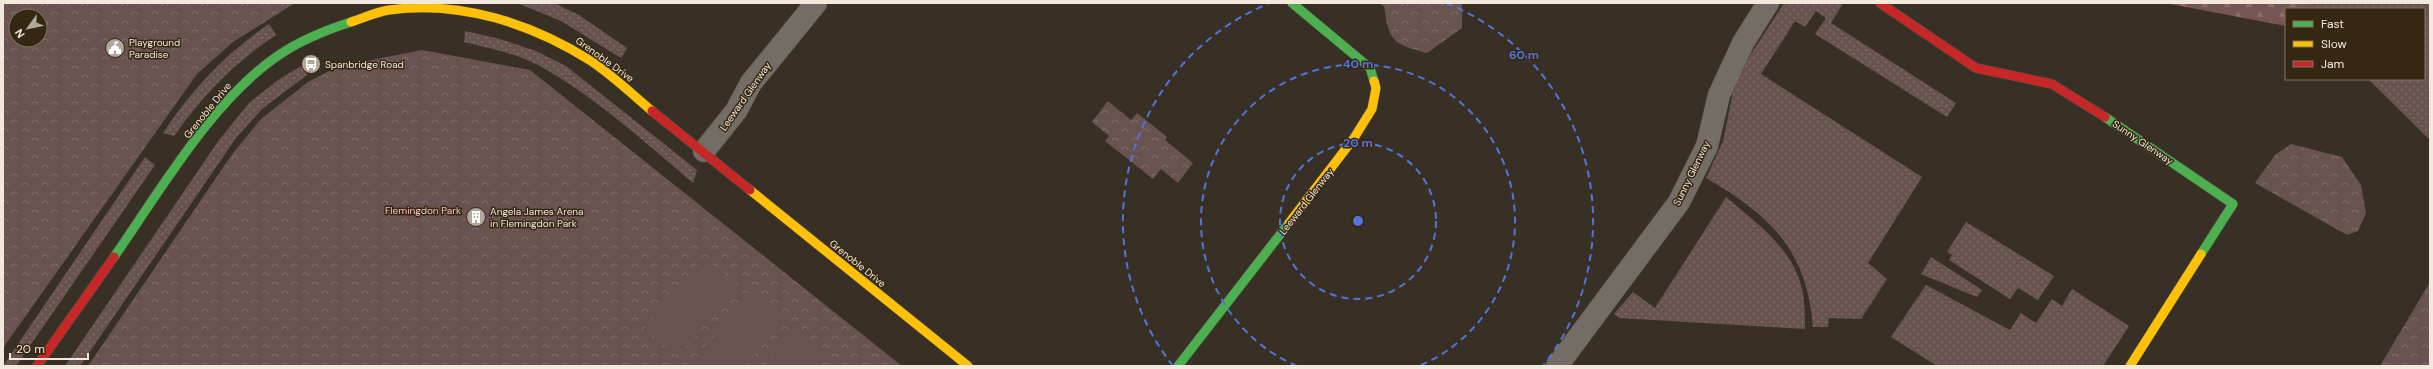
<svg xmlns="http://www.w3.org/2000/svg" width="2433" height="369" viewBox="0 0 2433 369" font-family="'DM Sans',sans-serif">
	<style>
		.grass { fill: url(#grass-dots) }
		.forest { fill: url(#forest-firs) }
		.park { fill: url(#park-crowns); fill-rule: evenodd }
		.pitch { fill: #695351 }
		.lines { fill: none; stroke-linecap: round; stroke-linejoin: round }
		.street-casing { stroke: #554e44; stroke-width: 23 }
		.fast-casing { stroke: #554e44; stroke-width: 10 }
		.slow-casing { stroke: #554e44; stroke-width: 10 }
		.jam-casing { stroke: #554e44; stroke-width: 10 }
		.street { stroke: #746d65; stroke-width: 22 }
		.fast { stroke: #4caf50; stroke-width: 9 }
		.slow { stroke: #ffc107; stroke-width: 9 }
		.jam { stroke: #c62828; stroke-width: 9 }
		.ring { fill: none; stroke: #5275d9; stroke-width: 2; stroke-dasharray: 7 5 }
		.labels { text-anchor: middle; stroke-width: 3; stroke-linejoin: round; paint-order: stroke }
		.poi-label { font-size: 10px; fill: #f2e9dc; stroke: #362713; text-anchor: start }
		.street-label { font-size: 10px; fill: #f2e9dc; stroke: #362713 }
		.park-label { font-size: 10px; fill: #f7c1c2; stroke: #362713 }
		.centre { fill: #5275d9; stroke: #362713; stroke-width: 2 }
		.ring-label { font-size: 12px; text-anchor: middle; font-weight: bold; fill: #5275d9; stroke: #362713; stroke-width: 3; stroke-linejoin: round; paint-order: stroke }
	</style>
	<defs>
		<pattern id="grass-dots" width="8" height="8" patternUnits="userSpaceOnUse"><rect width="8" height="8" fill="#695351"/><path d="M2 2h.1M6 6h.1" fill="none" stroke="#7f6c69" stroke-width="1.8" stroke-linecap="round"/></pattern>
		<pattern id="forest-firs" width="22" height="20" patternUnits="userSpaceOnUse"><rect width="22" height="20" fill="#765655"/><path d="M5 1l3.5 6h-7zM16 11l3.5 6h-7z" fill="#8a6e6d"/></pattern>
		<pattern id="park-crowns" width="20" height="18" patternUnits="userSpaceOnUse"><rect width="20" height="18" fill="#695351"/><path d="M2 6a3 3 0 1 1 6 0M12 15a3 3 0 1 1 6 0" fill="none" stroke="#7f6c69"/></pattern>
	</defs>
	<rect width="100%" height="100%" fill="#383025"/>
	<!-- grass -->
	<g class="grass">
		<polygon points="517,3 554,3 579,15 627,48 621,58 561,21"/>
		<path d="M1784 3H1843L1831 23 1956 103 1947 117 1815 34 1826 18 1816 11 1805 27 1795 21 1761 74 1922 177 1868 263 1887 279 1861 319 1829 318 1828 327H1813C1807 250 1770 215 1706 178L1723 141 1736 77Z"/>
		<polygon points="2309,3 2430,3 2430,140 2368,79 2424,79 2424,9 2311,9"/>
		<path d="M269 24 276 35C234 63 203 95 174 136L163 133C192 89 225 54 269 24Z"/>
		<path d="M465 31 500 39 536 51 566 66 697 170 693 183C643 141 594 95 536 64 514 53 488 48 464 42Z"/>
		<polygon points="301,66 307,75 262,109 236,138 80,366 65,366 219,140 249,103 278,80"/>
		<polygon points="145,157 155,165 16,366 3,366"/>
		<path d="M1726 197C1755 222 1793 248 1802 289 1805 302 1805 315 1805 329L1619 318 1614 314 1633 292 1655 308Z"/>
		<polygon points="1966,222 2054,276 2038,300 2018,288 2010,299 1949,260 1952,255 1947,252"/>
		<polygon points="1931,257 1982,290 1977,297 1921,274"/>
		<polygon points="1926,285 2010,330 2021,313 2036,323 2052,299 2062,306 2072,289 2129,326 2103,366 1937,366 1891,337"/>
	</g>
	<!-- forest -->
	<polygon class="forest" points="2165,3 2309,3 2311,9 2286,9 2286,26"/>
	<!-- park -->
	<g class="park">
		<path d="M3 3H295L233 42 197 74 3 348ZM16 16H40V40H16Z"/>
		<path d="M1379 3H1462V28L1427 53C1393 44 1389 42 1384 6Z"/>
		<polygon points="422,50 530,70 902,366 88,366 233,153 261,119 308,82 337,67"/>
		<polygon points="1108,101 1131,120 1137,113 1167,137 1165,140 1193,163 1178,183 1161,169 1153,179 1105,141 1109,136 1092,122"/>
		<polygon points="2291,144 2342,157 2361,185 2366,213 2358,231 2347,235 2255,183 2275,155"/>
		<polygon points="2430,282 2430,366 2380,366"/>
	</g>
	<!-- pitch -->
	<g class="pitch">
		<polygon points="703,257 737,283 679,356 645,329"/>
		<polygon points="748,293 782,319 745,366 691,366"/>
		<polygon points="794,329 827,356 819,366 764,366"/>
	</g>
	<g class="lines">
		<defs>
			<g id="street">
				<polyline points="704,151 736,111 751,83 816,3"/>
				<polyline points="1557,366 1679,202 1707,146 1719,95 1743,43 1768,3"/>
			</g>
			<g id="fast">
				<polyline points="1292,3 1370,68 1374,81"/>
				<polyline points="2105,117 2233,204 2201,254"/>
				<path d="M114 257C160 191 213 99 279 55 301 40 326 30 351 22"/>
				<polyline points="1178,366 1289,223"/>
			</g>
			<g id="slow">
				<path d="M351 22C363 18 376 12 389 10 459 0 531 23 591 61 612 75 632 94 652 111"/>
				<polyline points="750,190 968,366"/>
				<polyline points="1289,223 1354,138 1372,109 1376,88 1374,81"/>
				<polyline points="2130,366 2201,254"/>
			</g>
			<g id="jam">
				<polyline points="1880,3 1976,68 2052,84 2105,117"/>
				<polyline points="652,111 750,190"/>
				<polyline points="37,366 114,257"/>
			</g>
		</defs>
		<!-- street casing -->
		<use href="#street" class="street-casing"/>
		<!-- fast casing -->
		<use href="#fast" class="fast-casing"/>
		<!-- slow casing -->
		<use href="#slow" class="slow-casing"/>
		<!-- jam casing -->
		<use href="#jam" class="jam-casing"/>
		<!-- street -->
		<use href="#street" class="street"/>
		<!-- fast -->
		<use href="#fast" class="fast"/>
		<!-- slow -->
		<use href="#slow" class="slow"/>
		<!-- jam -->
		<use href="#jam" class="jam"/>
	</g>
	<!-- distance rings -->
	<g class="ring">
		<circle cx="1358" cy="221" r="78"/>
		<path d="M1297 366A157 157 0 1 1 1419 366"/>
		<path d="M1173 366A235 235 0 0 1 1270 3M1446 3A235 235 0 0 1 1543 366"/>
	</g>
	<!-- icons -->
	<defs>
		<symbol id="civic-disc" viewBox="-11 -11 22 22"><circle r="9.5" fill="#b1a89c" stroke="#362713"/><path d="M-.6-6.5H3V-4.5H.6V-3L4-1V1h2V6H-6V1h2V-1L-.6-3ZM-1.2 2.5V6h2.4V2.5Z" fill="#fff"/></symbol>
		<symbol id="bus-disc" viewBox="-11 -11 22 22"><circle r="9.5" fill="#b1a89c" stroke="#362713"/><path d="M-5-6H5V4H4V6H2V4H-2V6H-4V4H-5ZM-3.5-4V0h7V-4ZM-3.5 1.2v1.5H-2V1.2ZM2 1.2v1.5H3.5V1.2Z" fill="#fff"/></symbol>
		<symbol id="building-disc" viewBox="-11 -11 22 22"><circle r="9.5" fill="#b1a89c" stroke="#362713"/><path d="M-4-6H4V6H1V3H-1V6H-4ZM-2.5-4.3h1.7v1.8h-1.7ZM.8-4.3h1.7v1.8H.8ZM-2.5-1h1.7V.8h-1.7ZM.8-1h1.7V.8H.8Z" fill="#fff"/></symbol>
	</defs>
	<g fill-rule="evenodd">
		<use href="#civic-disc" x="104" y="37" width="22" height="22"/>
		<use href="#bus-disc" x="300" y="53" width="22" height="22"/>
		<use href="#building-disc" x="465" y="206" width="22" height="22"/>
	</g>
	<g class="labels">
		<!-- poi labels -->
		<g class="poi-label">
			<text x="129" y="46">Playground<tspan x="129" dy="12">Paradise</tspan></text>
			<text x="325" y="68">Spanbridge Road</text>
			<text x="490" y="215">Angela James Arena<tspan x="490" dy="12">in Flemingdon Park</tspan></text>
		</g>
		<!-- street labels -->
		<g class="street-label">
			<text transform="translate(605 59) rotate(36)" y="4">Grenoble Drive</text>
			<text transform="translate(745 96) rotate(-55)" y="4">Leeward Glenway</text>
			<text transform="translate(207 110) rotate(-51)" y="4">Grenoble Drive</text>
			<text transform="translate(2143 142) rotate(34)" y="4">Sunny Glenway</text>
			<text transform="translate(1691 173) rotate(-64)" y="4">Sunny Glenway</text>
			<text transform="translate(1306 201) rotate(-52)" y="4">Leeward Glenway</text>
			<text transform="translate(858 263) rotate(39)" y="4">Grenoble Drive</text>
		</g>
		<!-- park labels -->
		<g class="park-label">
			<text x="423" y="214">Flemingdon Park</text>
		</g>
	</g>
	<circle cx="1358" cy="221" r="6" class="centre"/>
	<g class="ring-label">
		<text x="1524" y="59">60 m</text>
		<text x="1358" y="68">40 m</text>
		<text x="1358" y="147">20 m</text>
	</g>
	<!-- border -->
	<rect width="2433" height="369" fill="none" stroke="#f2e9dc" stroke-width="8"/>
	<!-- legend -->
	<rect x="2285" y="8" width="140" height="72" fill="#362713" stroke="#817563"/>
	<rect x="2293" y="21" width="20" height="6" fill="#4caf50" stroke="#817563"/>
	<text x="2321" y="28" font-size="12" fill="#f2e9dc">Fast</text>
	<rect x="2293" y="41" width="20" height="6" fill="#ffc107" stroke="#817563"/>
	<text x="2321" y="48" font-size="12" fill="#f2e9dc">Slow</text>
	<rect x="2293" y="61" width="20" height="6" fill="#c62828" stroke="#817563"/>
	<text x="2321" y="68" font-size="12" fill="#f2e9dc">Jam</text>
	<!-- north arrow -->
	<g transform="translate(28 28) rotate(237)"><circle r="19" fill="#362713" stroke="#817563"/>
	<path d="M0-3L7 15L0 10L-7 15Z" fill="#b1a89c"/>
	<text y="-6" font-size="11" font-weight="bold" text-anchor="middle" fill="#f2e9dc">N</text>
	</g>
	<!-- scale -->
	<path d="M10 353v6h78v-6" fill="none" stroke="#f2e9dc" stroke-width="2"/>
	<text x="16" y="353" font-size="12" fill="#f2e9dc" stroke="#362713" stroke-width="3" paint-order="stroke">20 m</text>
</svg>
